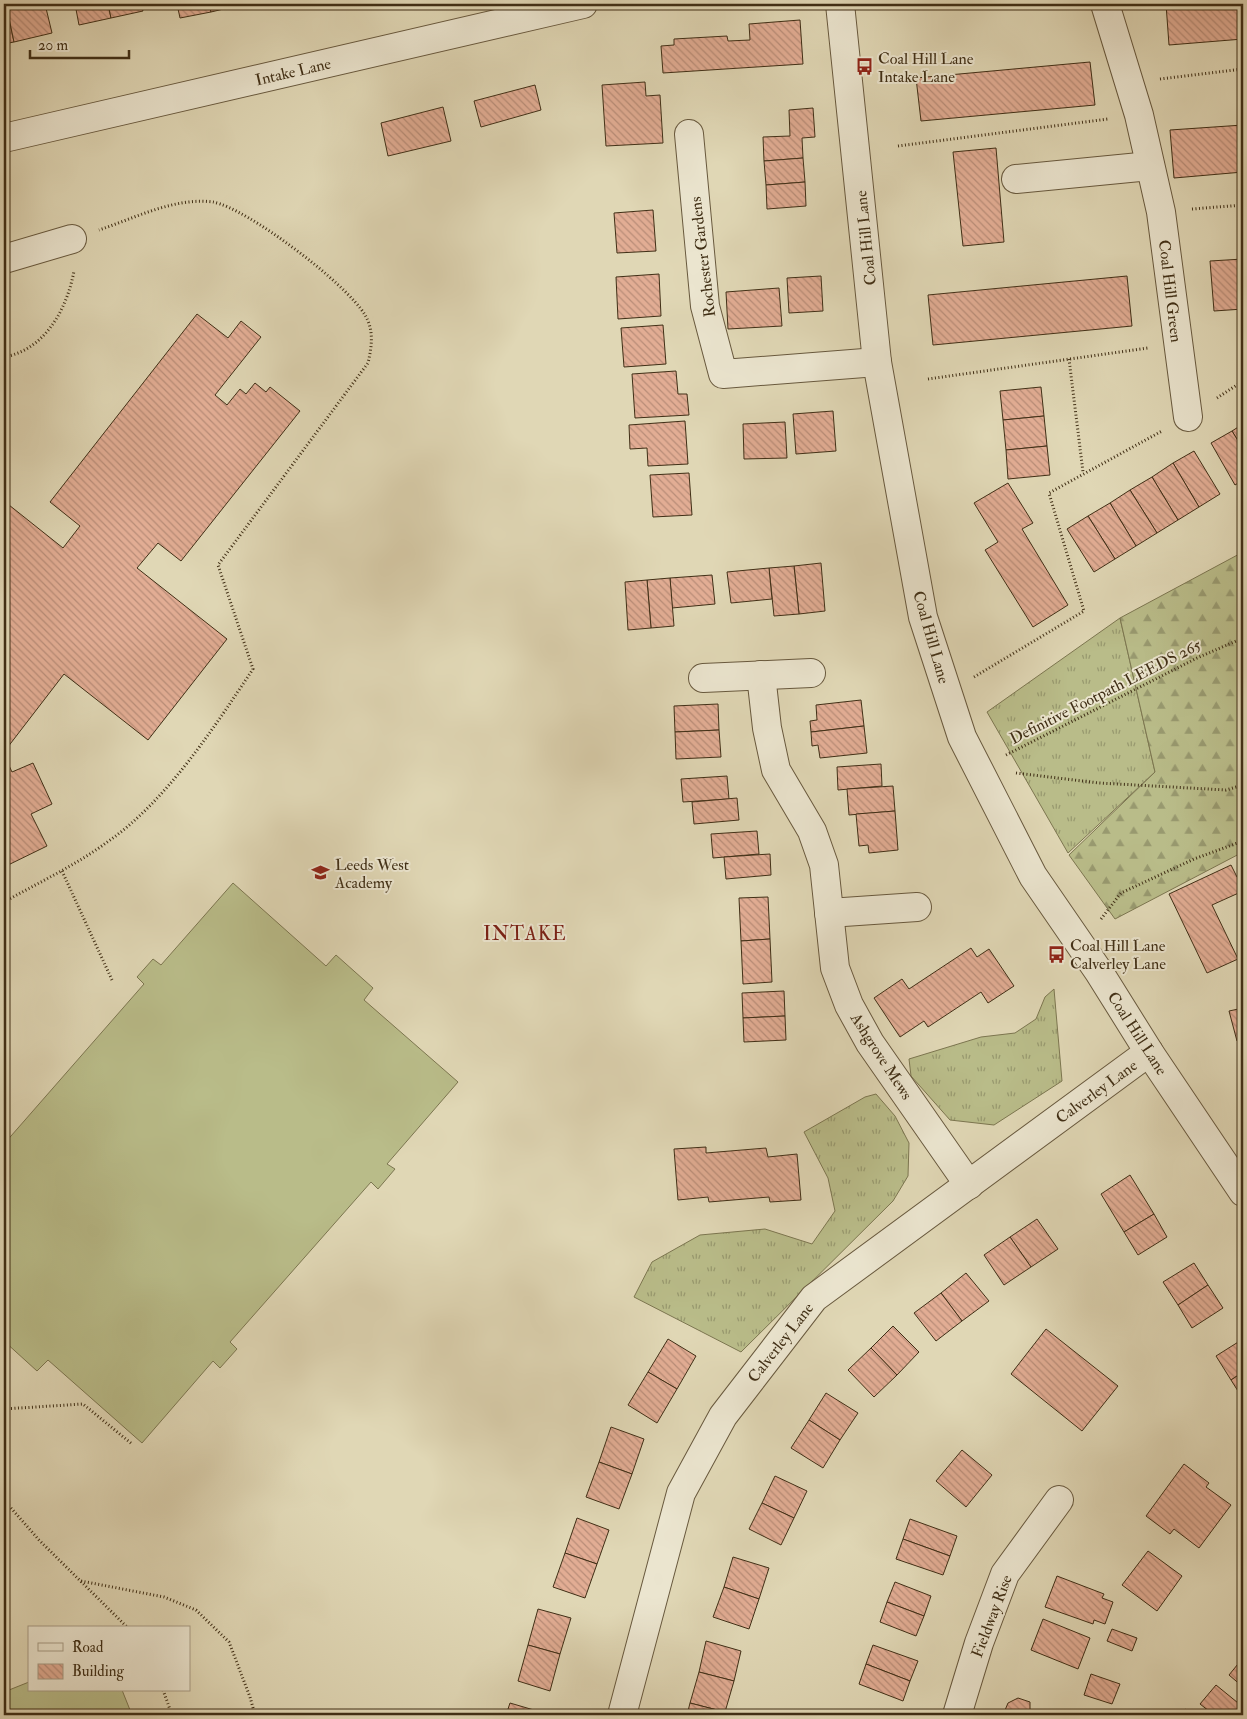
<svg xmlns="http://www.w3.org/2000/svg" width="1247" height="1719" viewBox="0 0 1247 1719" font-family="'IM FELL Double Pica',serif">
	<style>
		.grass { fill: url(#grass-tufts); stroke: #7c7650 }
		.forest { fill: url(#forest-firs); stroke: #7c7650 }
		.pitch { fill: #b9bc89; stroke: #7c7650 }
		.building { fill: url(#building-back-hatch); stroke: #402f16 }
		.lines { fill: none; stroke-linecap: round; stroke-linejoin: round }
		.minor-casing { stroke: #68593e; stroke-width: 30 }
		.path { stroke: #402f16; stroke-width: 3; stroke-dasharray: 1 2.5; stroke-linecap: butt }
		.minor { stroke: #ebe5cf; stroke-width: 28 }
		.labels { text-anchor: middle; stroke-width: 4; stroke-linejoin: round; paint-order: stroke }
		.poi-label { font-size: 16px; fill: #402f16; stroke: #ebe5cf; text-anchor: start }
		.street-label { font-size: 16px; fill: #402f16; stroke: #ebe5cf }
		.quarter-label { font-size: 19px; letter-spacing: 1px; fill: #7a1f14; stroke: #ebe5cf }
	</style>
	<defs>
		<pattern id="grass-tufts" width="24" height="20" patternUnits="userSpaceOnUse" patternTransform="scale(1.25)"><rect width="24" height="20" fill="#b9bc89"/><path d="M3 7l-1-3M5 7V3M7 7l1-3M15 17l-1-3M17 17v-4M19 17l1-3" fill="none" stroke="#98996f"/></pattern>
		<pattern id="forest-firs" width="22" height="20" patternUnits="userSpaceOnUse" patternTransform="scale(1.25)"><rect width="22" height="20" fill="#b9bc89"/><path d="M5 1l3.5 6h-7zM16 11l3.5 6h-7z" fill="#98996f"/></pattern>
		<pattern id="building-back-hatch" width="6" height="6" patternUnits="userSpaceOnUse" patternTransform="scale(1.25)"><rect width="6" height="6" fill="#e2ad94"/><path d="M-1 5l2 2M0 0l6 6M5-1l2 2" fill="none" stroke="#b98d78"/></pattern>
	</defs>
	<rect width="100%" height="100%" fill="#e0d7b5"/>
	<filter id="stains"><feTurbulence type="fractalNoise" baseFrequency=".004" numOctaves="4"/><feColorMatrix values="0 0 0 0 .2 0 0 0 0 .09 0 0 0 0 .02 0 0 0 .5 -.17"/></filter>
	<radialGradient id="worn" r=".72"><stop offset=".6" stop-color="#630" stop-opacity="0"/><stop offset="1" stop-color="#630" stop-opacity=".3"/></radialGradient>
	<!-- grass -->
	<g class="grass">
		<polygon points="1120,618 1155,772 1068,853 987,712"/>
		<polygon points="1054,989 1062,1081 994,1125 950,1120 911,1076 909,1059 981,1037 1015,1033 1036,1019 1045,997"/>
		<polygon points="876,1094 895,1116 909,1143 908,1176 893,1201 741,1352 634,1297 652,1262 700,1235 765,1229 812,1244 835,1211 828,1178 804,1132 865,1097"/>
	</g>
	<!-- forest -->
	<polygon class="forest" points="1243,552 1243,852 1115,919 1069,855 1155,772 1120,618"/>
	<!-- pitch -->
	<g class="pitch">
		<polygon points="233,883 326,966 336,955 373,988 364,1000 458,1082 387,1164 395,1169 378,1189 371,1182 230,1342 237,1349 220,1368 213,1361 142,1443 48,1360 37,1371 4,1341 4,1334 9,1327 4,1323 4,1144 144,984 137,977 153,959 161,965"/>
		<polygon points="29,1682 29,1690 122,1690 132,1715 4,1715 4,1692"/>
	</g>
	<!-- building -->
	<g class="building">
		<polygon points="4,4 6,4 14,42 4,44"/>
		<polygon points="6,4 45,4 52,33 14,42"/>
		<polygon points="75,4 108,4 111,18 79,25"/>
		<polygon points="108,4 141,4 143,11 111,18"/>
		<polygon points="177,4 209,4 211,12 180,18"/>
		<polygon points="209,4 240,4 240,5 211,12"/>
		<polygon points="1166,4 1243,4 1243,39 1169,45"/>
		<polygon points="800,20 803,64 663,73 661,46 674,45 674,39 727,36 728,41 750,40 749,24"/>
		<polygon points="1090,62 1095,105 921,121 916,78"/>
		<polygon points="645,82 646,96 660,95 663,143 606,146 602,85"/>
		<polygon points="535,85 541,110 481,127 474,101"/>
		<polygon points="443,107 451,141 388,156 381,123"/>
		<polygon points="813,108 815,137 802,138 803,158 764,161 763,137 790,136 789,110"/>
		<polygon points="1243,125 1243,172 1174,178 1170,130"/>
		<polygon points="996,148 1004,242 963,246 953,152"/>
		<polygon points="803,158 805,182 766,185 764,161"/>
		<polygon points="805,182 806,206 767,209 766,185"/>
		<polygon points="653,210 656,251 617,253 614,213"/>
		<polygon points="1243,259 1243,309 1214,311 1210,261"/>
		<polygon points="659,274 661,316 618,319 616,277"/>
		<polygon points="821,276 823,311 789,313 787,278"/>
		<polygon points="1127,276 1132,326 933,345 928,295"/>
		<polygon points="779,288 782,326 728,329 726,292"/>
		<polygon points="197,314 228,338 241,321 261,337 215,395 227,405 240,389 246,394 255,383 266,392 270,387 300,411 181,561 158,543 137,568 227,639 148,740 64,674 4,752 4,501 63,548 80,526 50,502"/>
		<polygon points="663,325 666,364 624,367 621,328"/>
		<polygon points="676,371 678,394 687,394 689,415 635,418 632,374"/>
		<polygon points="1041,387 1044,416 1003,420 1000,391"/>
		<polygon points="833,411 836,451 796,454 793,414"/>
		<polygon points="1044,416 1047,446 1006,450 1003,420"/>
		<polygon points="685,421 688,464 648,466 647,448 630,449 629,425"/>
		<polygon points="785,422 787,458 744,459 743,424"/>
		<polygon points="1243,424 1243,449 1232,431"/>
		<polygon points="1232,431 1243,449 1243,480 1235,485 1211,443"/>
		<polygon points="1047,446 1050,475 1008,479 1006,450"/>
		<polygon points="1194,451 1220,494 1199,507 1173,463"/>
		<polygon points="1173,463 1199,507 1178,520 1152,477"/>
		<polygon points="689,473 692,515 653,517 650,475"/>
		<polygon points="1152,477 1178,520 1157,533 1130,490"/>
		<polygon points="1008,483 1033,523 1022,529 1068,605 1033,627 985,550 998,542 974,503"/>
		<polygon points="1130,490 1157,533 1136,546 1110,503"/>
		<polygon points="1110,503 1136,546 1115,559 1088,516"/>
		<polygon points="1088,516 1115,559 1094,572 1067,529"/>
		<polygon points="821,563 825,611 799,614 794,566"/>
		<polygon points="794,566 799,614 774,616 769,568"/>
		<polygon points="769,568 772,599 731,603 727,572"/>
		<polygon points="712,575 715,604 672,608 670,578"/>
		<polygon points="670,578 674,626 651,628 647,580"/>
		<polygon points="647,580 651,628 628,630 625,582"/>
		<polygon points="861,700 864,726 811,732 810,721 817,720 816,705"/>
		<polygon points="718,704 719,730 675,732 674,706"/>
		<polygon points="864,726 867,753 820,758 818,745 812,746 811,732"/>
		<polygon points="719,730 721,757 676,759 675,732"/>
		<polygon points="4,755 12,772 33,763 52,804 31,814 47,846 4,867"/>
		<polygon points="881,764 882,786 838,790 837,767"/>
		<polygon points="727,776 729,799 683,802 681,779"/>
		<polygon points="893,786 895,811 849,815 847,789"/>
		<polygon points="737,798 739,820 694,824 692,802"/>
		<polygon points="895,811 898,850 869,853 868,845 859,846 856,814"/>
		<polygon points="757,831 759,854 713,858 711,834"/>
		<polygon points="770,854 771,875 726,879 724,857"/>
		<polygon points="1231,865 1237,877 1243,873 1243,891 1212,905 1238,959 1207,973 1169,894"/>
		<polygon points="768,897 770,939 741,941 739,898"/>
		<polygon points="770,939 772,982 743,984 741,941"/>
		<polygon points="971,948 977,957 989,949 1014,986 988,1003 981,992 928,1027 924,1021 900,1037 874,998 902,979 909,989"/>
		<polygon points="784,991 785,1016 743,1018 742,993"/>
		<polygon points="1243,1008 1243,1039 1237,1041 1229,1011"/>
		<polygon points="785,1016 786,1040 744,1042 743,1018"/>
		<polygon points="706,1147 706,1153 766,1148 768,1157 797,1154 801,1200 770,1202 769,1197 709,1202 708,1197 678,1200 674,1149"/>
		<polygon points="1130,1175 1154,1214 1124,1232 1101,1194"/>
		<polygon points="1154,1214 1167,1237 1138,1255 1124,1232"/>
		<polygon points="1037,1219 1058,1249 1031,1267 1010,1237"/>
		<polygon points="1010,1237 1031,1267 1004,1285 984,1255"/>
		<polygon points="1194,1263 1208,1285 1178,1305 1163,1282"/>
		<polygon points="966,1273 989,1301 962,1321 941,1293"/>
		<polygon points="1208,1285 1223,1308 1192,1328 1178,1305"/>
		<polygon points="941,1293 962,1321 936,1341 914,1313"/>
		<polygon points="893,1326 919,1352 897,1375 871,1348"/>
		<polygon points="1046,1329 1118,1386 1082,1431 1011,1374"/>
		<polygon points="668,1339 696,1356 677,1389 648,1372"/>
		<polygon points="1243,1339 1243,1372 1231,1380 1216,1356"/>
		<polygon points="871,1348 897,1375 874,1397 848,1370"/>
		<polygon points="648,1372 677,1389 657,1423 628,1405"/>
		<polygon points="1243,1372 1243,1399 1231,1380"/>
		<polygon points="826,1393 858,1413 840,1440 809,1420"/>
		<polygon points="809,1420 840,1440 823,1468 791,1448"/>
		<polygon points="611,1427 644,1439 632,1474 599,1462"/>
		<polygon points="962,1450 992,1475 966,1507 936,1481"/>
		<polygon points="599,1462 632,1474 619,1509 586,1497"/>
		<polygon points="1184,1464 1209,1483 1206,1487 1231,1505 1199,1548 1174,1529 1170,1534 1146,1516"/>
		<polygon points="775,1476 807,1491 794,1518 762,1503"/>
		<polygon points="762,1503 794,1518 781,1545 749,1529"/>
		<polygon points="577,1518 609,1530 597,1564 565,1553"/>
		<polygon points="910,1519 957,1536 950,1556 903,1539"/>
		<polygon points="903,1539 950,1556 943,1575 896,1559"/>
		<polygon points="1148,1551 1182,1576 1157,1611 1122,1585"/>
		<polygon points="565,1553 597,1564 585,1598 553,1587"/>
		<polygon points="733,1557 769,1568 759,1599 724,1587"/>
		<polygon points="1057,1576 1104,1594 1102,1598 1113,1602 1105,1624 1094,1620 1093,1624 1045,1607"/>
		<polygon points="895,1582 931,1596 924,1616 887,1602"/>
		<polygon points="724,1587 759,1599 749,1629 713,1617"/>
		<polygon points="887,1602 924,1616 916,1636 880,1622"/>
		<polygon points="538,1609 571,1618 560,1654 528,1645"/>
		<polygon points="1043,1619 1090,1638 1078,1669 1031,1650"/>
		<polygon points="1112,1629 1137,1638 1132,1651 1107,1641"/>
		<polygon points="706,1641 741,1651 734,1681 699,1672"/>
		<polygon points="528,1645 560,1654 550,1691 518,1681"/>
		<polygon points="873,1645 918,1661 910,1681 866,1664"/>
		<polygon points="1242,1659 1243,1660 1243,1687 1229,1675"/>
		<polygon points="866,1664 910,1681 903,1701 859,1684"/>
		<polygon points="699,1672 734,1681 725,1712 690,1703"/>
		<polygon points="1091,1674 1120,1684 1112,1704 1084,1695"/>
		<polygon points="1216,1685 1243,1707 1241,1715 1214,1715 1200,1704"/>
		<polygon points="1018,1698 1030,1702 1030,1715 1003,1715 1008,1703"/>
		<polygon points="510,1703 544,1713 543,1715 506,1715"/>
		<polygon points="690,1703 725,1712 724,1715 687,1715"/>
		<polygon points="1185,1709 1193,1715 1180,1715"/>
	</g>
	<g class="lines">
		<defs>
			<g id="minor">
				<polyline points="840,4 877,362 923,617 962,737 1033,876 1099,972 1149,1052 1243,1192"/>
				<polyline points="1105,4 1139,115 1161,212 1188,417"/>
				<polyline points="689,134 705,306 723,374 877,362"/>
				<polyline points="4,138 583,4"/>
				<polyline points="1016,179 1150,166"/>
				<polyline points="4,259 72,239"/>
				<polyline points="761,675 767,728 776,770 812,831 824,865 835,968 849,1005 870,1043 969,1185"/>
				<polyline points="703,678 811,673"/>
				<polyline points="829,913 917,907"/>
				<polyline points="622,1715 681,1493 723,1416 814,1298 1149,1052"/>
				<polyline points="957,1715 979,1643 1005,1574 1059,1500"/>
			</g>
		</defs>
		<!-- minor casing -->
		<use href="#minor" class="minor-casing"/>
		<!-- path -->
		<g class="path">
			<polyline points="1160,79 1243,69"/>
			<polyline points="898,146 1108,119"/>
			<polyline points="1192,209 1243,205"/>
			<path d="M4 357C45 350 67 309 74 271"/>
			<polyline points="1069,359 1083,472"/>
			<polyline points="928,379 1148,348"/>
			<polyline points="1217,398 1243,381"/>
			<polyline points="974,677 1084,611 1049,493 1162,431"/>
			<polyline points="1006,755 1197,658 1243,638"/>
			<polyline points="1016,773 1099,783 1226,790 1243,785"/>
			<polyline points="62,871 112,980"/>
			<path d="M4 902C38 883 74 866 106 843 166 802 213 729 253 669L218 565 368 363C372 346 374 330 365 315 347 284 247 208 213 202 175 197 135 218 99 230"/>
			<polyline points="1101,919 1121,893 1194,859 1243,841"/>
			<polyline points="4,1409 83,1404 132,1444"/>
			<polyline points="4,1500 39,1540 128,1628"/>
			<polyline points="81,1581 164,1597 196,1610 229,1642 250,1697 255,1715"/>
			<polyline points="163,1690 172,1715"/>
		</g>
		<!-- minor -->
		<use href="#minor" class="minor"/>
	</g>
	<!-- icons -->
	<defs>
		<symbol id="bus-bare" viewBox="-9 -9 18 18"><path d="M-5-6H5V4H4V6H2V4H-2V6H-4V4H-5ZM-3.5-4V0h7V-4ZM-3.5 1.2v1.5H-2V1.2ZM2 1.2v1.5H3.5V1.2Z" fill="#8f2418" stroke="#ebe5cf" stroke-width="2.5" paint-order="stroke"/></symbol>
		<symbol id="school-bare" viewBox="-9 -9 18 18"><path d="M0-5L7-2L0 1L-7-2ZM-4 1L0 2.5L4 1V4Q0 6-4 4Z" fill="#8f2418" stroke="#ebe5cf" stroke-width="2.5" paint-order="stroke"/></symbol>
	</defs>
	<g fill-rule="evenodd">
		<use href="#bus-bare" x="852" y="54" width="25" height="25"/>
		<use href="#school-bare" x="308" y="860" width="25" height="25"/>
		<use href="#bus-bare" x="1044" y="942" width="25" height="25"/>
	</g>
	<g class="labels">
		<!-- poi labels -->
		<g class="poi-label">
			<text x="878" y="64">Coal Hill Lane<tspan x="878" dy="18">Intake Lane</tspan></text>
			<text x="335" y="870">Leeds West<tspan x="335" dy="18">Academy</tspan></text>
			<text x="1070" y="951">Coal Hill Lane<tspan x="1070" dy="18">Calverley Lane</tspan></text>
		</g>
		<!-- street labels -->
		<g class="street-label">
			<text transform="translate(293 71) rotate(-13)" y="6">Intake Lane</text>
			<text transform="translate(865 238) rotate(-96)" y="6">Coal Hill Lane</text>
			<text transform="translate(702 257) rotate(-97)" y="6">Rochester Gardens</text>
			<text transform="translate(1171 291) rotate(83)" y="6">Coal Hill Green</text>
			<text transform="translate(932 637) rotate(74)" y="6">Coal Hill Lane</text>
			<text transform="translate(1105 691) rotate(-27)" y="6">Definitive Footpath LEEDS 265</text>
			<text transform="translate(1138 1033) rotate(57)" y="6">Coal Hill Lane</text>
			<text transform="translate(882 1056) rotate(57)" y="6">Ashgrove Mews</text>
			<text transform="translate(1096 1091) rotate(-36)" y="6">Calverley Lane</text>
			<text transform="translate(780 1342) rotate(-52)" y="6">Calverley Lane</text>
			<text transform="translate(991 1616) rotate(-69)" y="6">Fieldway Rise</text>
		</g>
		<!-- quarter labels -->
		<g class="quarter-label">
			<text x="525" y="940">INTAKE</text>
		</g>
	</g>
	<!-- margin -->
	<rect width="1247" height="1719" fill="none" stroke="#e0d7b5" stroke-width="20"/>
	<rect x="5" y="5" width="1237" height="1709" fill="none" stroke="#402f16" stroke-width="2.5"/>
	<rect x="10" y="10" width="1227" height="1699" fill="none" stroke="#402f16"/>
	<!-- legend -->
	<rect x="28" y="1626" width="162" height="65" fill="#ebe5cf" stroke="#a79c85"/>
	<rect x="38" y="1643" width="25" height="8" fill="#ebe5cf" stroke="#a79c85"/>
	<text x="72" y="1652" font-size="15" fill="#402f16">Road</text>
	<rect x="38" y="1664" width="25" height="15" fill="url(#building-back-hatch)" stroke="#a79c85"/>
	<text x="72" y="1676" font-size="15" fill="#402f16">Building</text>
	<!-- scale -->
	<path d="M30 50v8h99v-8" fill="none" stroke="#402f16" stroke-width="2.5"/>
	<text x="38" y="50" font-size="15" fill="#402f16" stroke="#ebe5cf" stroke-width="4" paint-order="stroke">20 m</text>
	<rect width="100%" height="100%" filter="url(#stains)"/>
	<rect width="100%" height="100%" fill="url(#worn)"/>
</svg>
